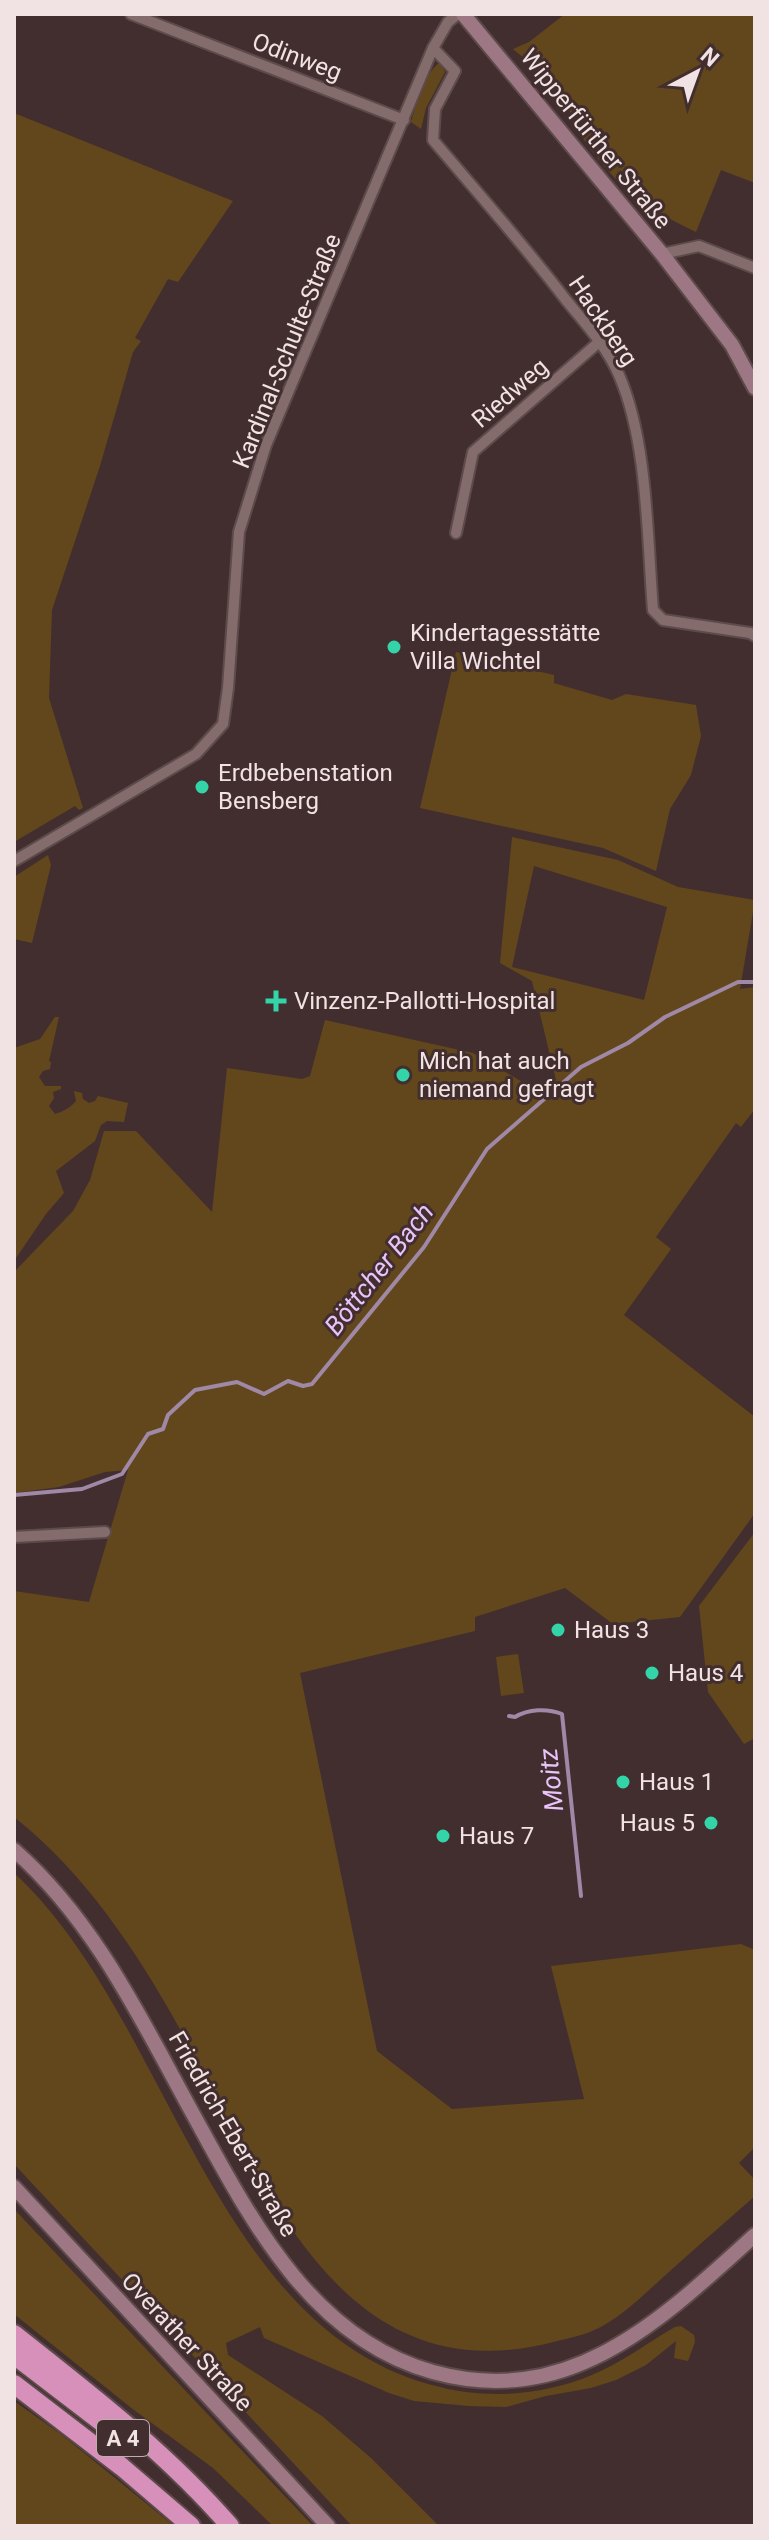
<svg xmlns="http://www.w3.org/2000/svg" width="769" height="2540" viewBox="0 0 769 2540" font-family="Roboto,sans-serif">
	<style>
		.green { fill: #61471b; fill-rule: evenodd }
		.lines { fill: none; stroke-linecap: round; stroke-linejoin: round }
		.stream { stroke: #a088a7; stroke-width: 4 }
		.minor-casing { stroke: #5d4b4c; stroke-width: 14 }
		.secondary-casing { stroke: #5d4b4c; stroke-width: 18 }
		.motorway-casing { stroke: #5d4b4c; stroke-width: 22 }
		.minor { stroke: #846c6d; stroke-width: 10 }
		.secondary { stroke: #9d7784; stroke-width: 14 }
		.motorway { stroke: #d790b9; stroke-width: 18 }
		.poi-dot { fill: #33d4a8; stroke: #432e2f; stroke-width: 3 }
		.labels { text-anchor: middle; stroke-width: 6; stroke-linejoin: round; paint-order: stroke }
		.shield { fill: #432e2f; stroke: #bdadad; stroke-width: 2 }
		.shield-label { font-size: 22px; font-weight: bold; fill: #f1e3e3 }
		.street-label { font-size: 24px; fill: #f1e3e3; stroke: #432e2f }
		.poi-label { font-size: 24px; fill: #f1e3e3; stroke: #432e2f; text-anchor: start }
		.water-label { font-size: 26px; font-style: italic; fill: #e8c4fb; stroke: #432e2f }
	</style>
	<rect width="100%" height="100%" fill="#432e2f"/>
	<!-- green -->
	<g class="green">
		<path d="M565 14H755V183L721 170 696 232C645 208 616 186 584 140 577 130 573 118 567 107 553 84 534 66 513 49L529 42Z"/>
		<path d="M440 63 445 72 426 108 421 129 411 122C415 108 427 68 440 63Z"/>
		<polygon points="14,113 233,201 178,282 168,279 135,338 141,341 133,352 100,466 52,610 49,698 83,808 79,810 75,806 14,842"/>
		<polygon points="456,652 554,675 554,683 612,700 626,694 696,705 701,736 691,775 670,809 656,871 603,848 420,808"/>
		<path d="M512 837 618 860 678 887 755 900 740 989 755 987V1109L741 1127 736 1123 656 1237 671 1249 624 1315 755 1417V1513L680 1617 613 1624 565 1588 475 1617V1631L300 1673 377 2051 452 2109 584 2099 551 1966 741 1944 755 1950V2147L739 2163 755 2180V2196C723 2224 691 2252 660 2280 640 2298 617 2321 592 2331 581 2336 569 2338 557 2341 340 2400 264 2181 181 2031 138 1953 85 1873 14 1817V1591L89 1602 128 1470 105 1472 59 1487 14 1493V1272L73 1211 90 1180 104 1131H136L212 1212 227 1068 302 1079 310 1076 325 1020 473 1053 541 1093 556 1080 532 981 500 963ZM534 866 667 907 644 1000 512 967Z"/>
		<polygon points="48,855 51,865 32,943 14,939 14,877"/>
		<path d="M55 1017H59L49 1061 51 1062 50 1069 43 1071 39 1077 45 1086H61V1089L53 1092 54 1098 49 1106 55 1114C63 1112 71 1107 76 1101L74 1091 82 1093 83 1099 89 1103 95 1101 98 1096 128 1103 124 1122 107 1121 101 1125 95 1141 56 1171 64 1193 46 1214 14 1261V1048L40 1039Z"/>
		<polygon points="755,1532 755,1738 744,1744 708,1692 699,1606"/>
		<polygon points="518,1654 524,1693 501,1696 496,1657"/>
		<path d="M14 1873C169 2015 210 2326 432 2385 484 2400 541 2396 592 2375 623 2362 647 2343 675 2327L681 2326 694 2335 695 2342 688 2361 674 2358 676 2341 646 2365 616 2380 591 2388 546 2396 506 2407 469 2406 414 2401 389 2393 264 2338 260 2327 226 2343 228 2355 322 2416 371 2458 439 2526H352L14 2164Z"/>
		<polygon points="14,2209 313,2526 273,2526 213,2468 134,2410 14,2314"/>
		<polygon points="14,2401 62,2435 174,2526 14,2526"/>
	</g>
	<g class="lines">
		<!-- stream -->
		<g class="stream">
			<polyline points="14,1495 82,1489 122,1474 148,1434 163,1429 168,1415 195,1390 237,1382 264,1394 288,1381 303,1386 312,1384 424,1247 487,1149 581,1067 628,1043 665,1017 738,982 755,982"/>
			<path d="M509 1716 515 1717C528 1709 547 1708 562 1714L581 1896"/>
		</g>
		<defs>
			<g id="minor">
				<polyline points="131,14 404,120"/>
				<path d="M433 48 455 71 435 109 433 140C478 193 524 245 566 300 585 323 607 347 619 375 648 442 647 537 653 610L663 620 750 633 755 636"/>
				<polyline points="662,254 699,246 755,268"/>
				<polyline points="456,533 473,452 599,342"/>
				<polyline points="14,861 196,754 223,724 228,688 239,532 266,445 433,48 448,22 458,14"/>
				<polyline points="14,1537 105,1532"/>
			</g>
			<g id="secondary">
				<polyline points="463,14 662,254 732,345 755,388"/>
				<path d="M14 1850C95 1921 142 2021 193 2114 250 2218 310 2338 433 2372 570 2410 662 2319 755 2235"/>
				<polyline points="14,2187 328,2526"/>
			</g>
			<g id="motorway">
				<path d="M14 2334C90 2394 167 2453 230 2526"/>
				<polyline points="14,2355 125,2440"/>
				<polyline points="14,2384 122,2467 191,2526"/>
			</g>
		</defs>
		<!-- minor casing -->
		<use href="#minor" class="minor-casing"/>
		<!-- secondary casing -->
		<use href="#secondary" class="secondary-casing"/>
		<!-- motorway casing -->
		<use href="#motorway" class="motorway-casing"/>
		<!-- minor -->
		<use href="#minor" class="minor"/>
		<!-- secondary -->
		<use href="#secondary" class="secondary"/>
		<!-- motorway -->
		<use href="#motorway" class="motorway"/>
	</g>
	<!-- markers -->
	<g class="poi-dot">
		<circle cx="394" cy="647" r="8"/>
		<circle cx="202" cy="787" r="8"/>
		<path d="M272 989h8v8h8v8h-8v8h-8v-8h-8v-8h8z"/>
		<circle cx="403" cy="1075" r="8"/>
		<circle cx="558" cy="1630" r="8"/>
		<circle cx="652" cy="1673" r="8"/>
		<circle cx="623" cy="1782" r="8"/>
		<circle cx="711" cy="1823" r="8"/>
		<circle cx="443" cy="1836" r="8"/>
	</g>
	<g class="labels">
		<!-- shield labels -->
		<rect class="shield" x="97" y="2420" width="52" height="36" rx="6"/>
		<g class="shield-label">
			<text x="123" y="2446">A 4</text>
		</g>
		<!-- street labels -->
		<g class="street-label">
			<text transform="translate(297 57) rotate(21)" y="8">Odinweg</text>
			<text transform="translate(596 139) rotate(51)" y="8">Wipperfürther Straße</text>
			<text transform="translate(603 321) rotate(56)" y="8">Hackberg</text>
			<text transform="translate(287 351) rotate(-68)" y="8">Kardinal-Schulte-Straße</text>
			<text transform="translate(510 393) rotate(-41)" y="8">Riedweg</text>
			<text transform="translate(233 2134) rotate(60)" y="8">Friedrich-Ebert-Straße</text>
			<text transform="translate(187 2342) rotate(47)" y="8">Overather Straße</text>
		</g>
		<!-- poi labels -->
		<g class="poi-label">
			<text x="410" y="641">Kindertagesstätte<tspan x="410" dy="28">Villa Wichtel</tspan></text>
			<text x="218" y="781">Erdbebenstation<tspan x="218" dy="28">Bensberg</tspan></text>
			<text x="294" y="1009">Vinzenz-Pallotti-Hospital</text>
			<text x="419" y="1069">Mich hat auch<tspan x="419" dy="28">niemand gefragt</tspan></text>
			<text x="574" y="1638">Haus 3</text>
			<text x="668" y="1681">Haus 4</text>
			<text x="639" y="1790">Haus 1</text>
			<text x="695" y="1831" text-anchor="end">Haus 5</text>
			<text x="459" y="1844">Haus 7</text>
		</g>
		<!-- water labels -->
		<g class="water-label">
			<text transform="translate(379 1269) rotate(-52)" y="9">Böttcher Bach</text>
			<text transform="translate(551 1780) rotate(-96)" y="9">Moitz</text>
		</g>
	</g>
	<!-- border -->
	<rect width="769" height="2540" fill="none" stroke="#f1e3e3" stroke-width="32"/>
	<!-- north arrow -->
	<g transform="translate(697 72) rotate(41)" stroke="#432e2f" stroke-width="6" paint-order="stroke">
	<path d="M0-6L14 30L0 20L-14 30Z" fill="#f1e3e3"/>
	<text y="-12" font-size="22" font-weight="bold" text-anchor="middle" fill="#f1e3e3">N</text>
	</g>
</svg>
